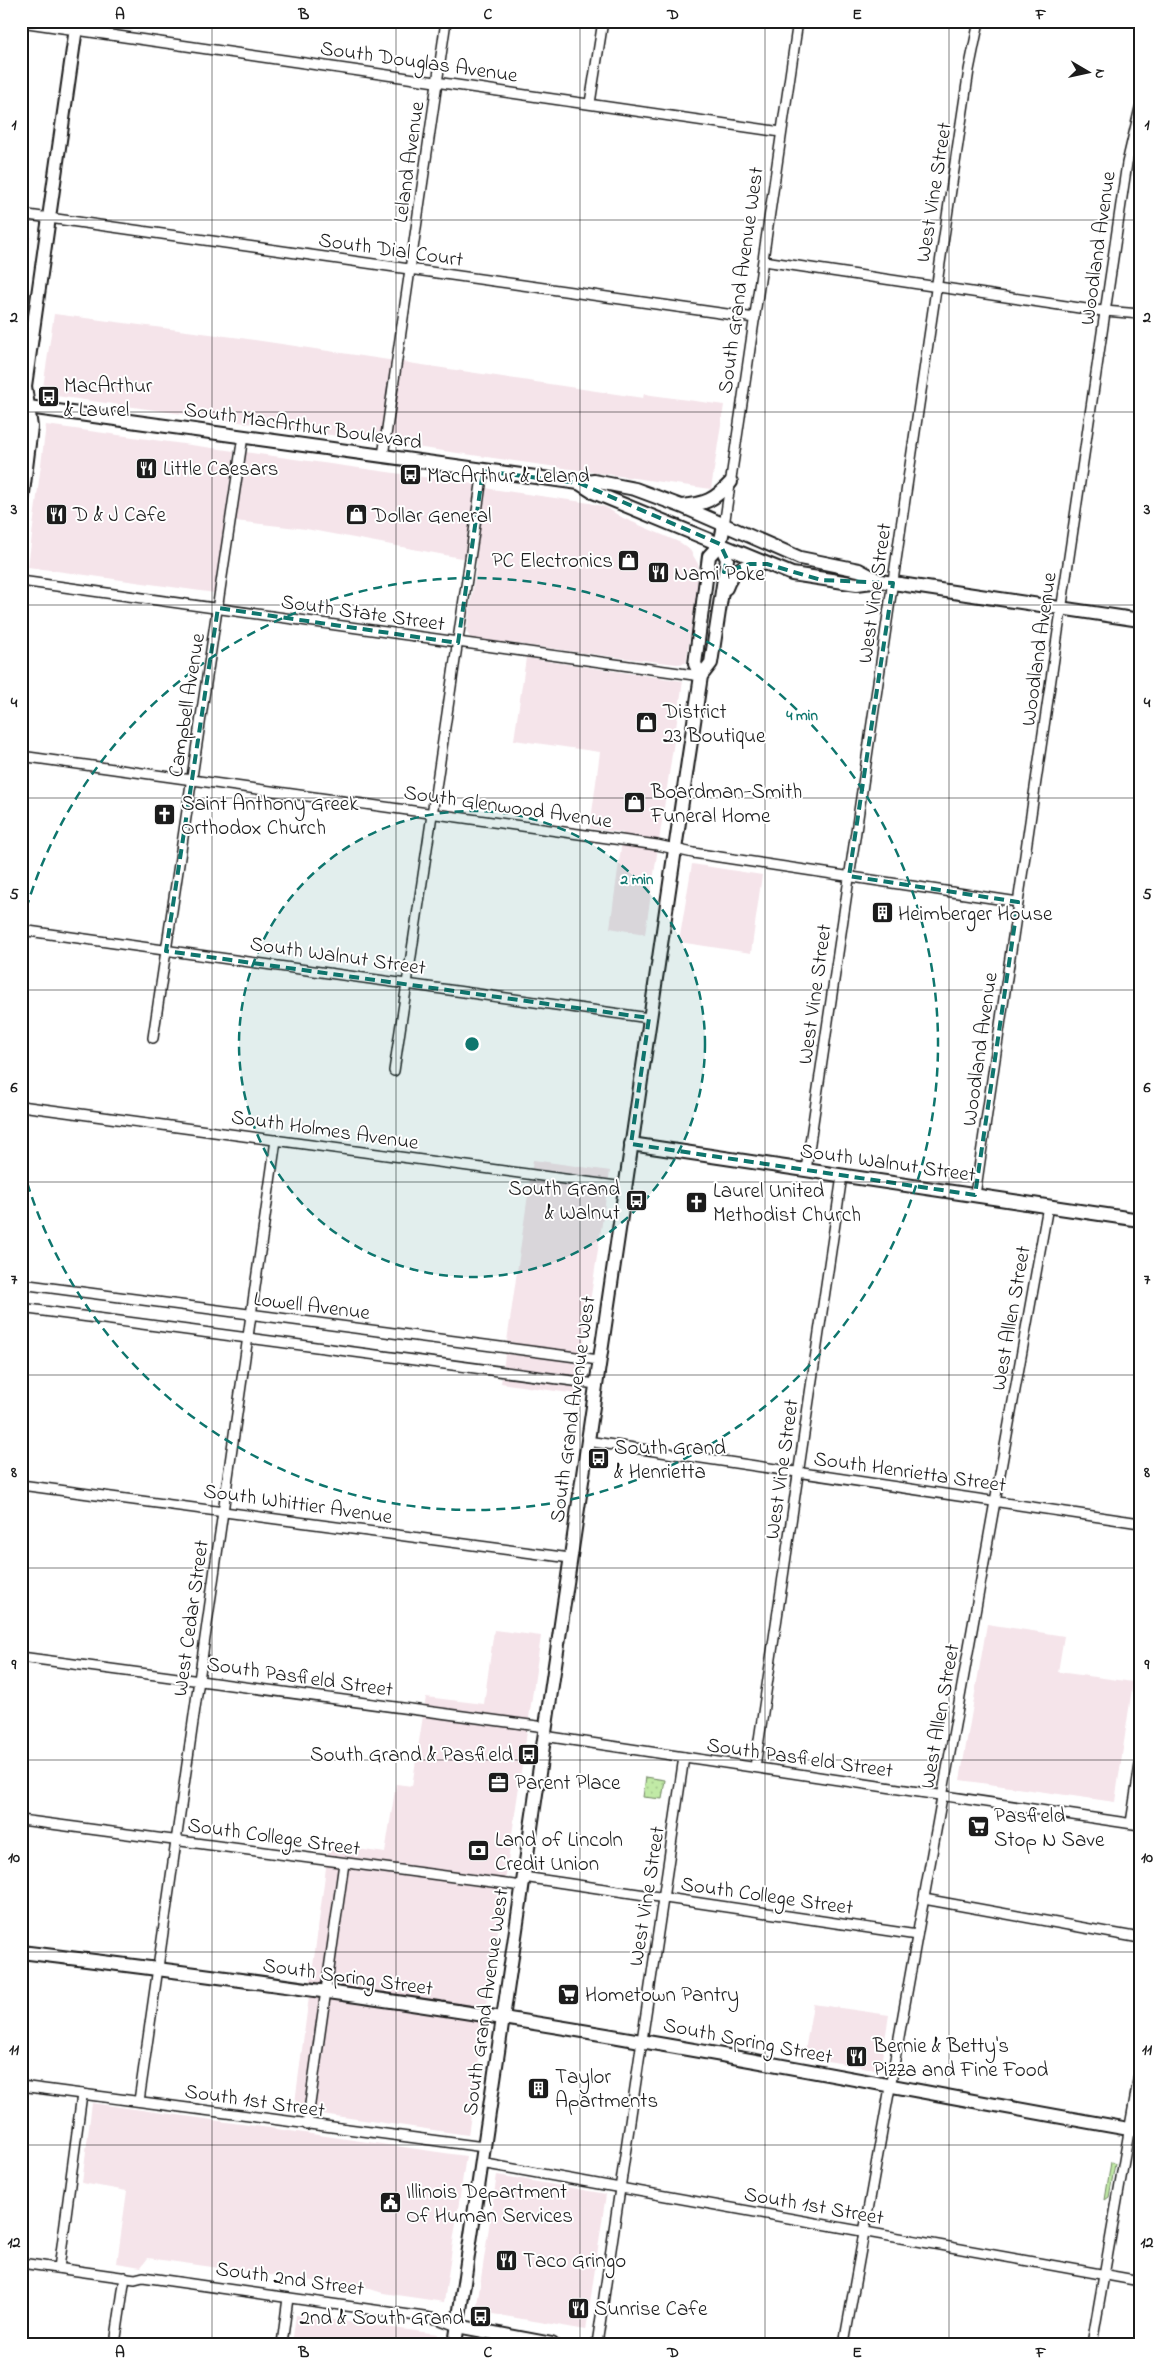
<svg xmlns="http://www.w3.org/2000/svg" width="1161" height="2365" viewBox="0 0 1161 2365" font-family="'Indie Flower',sans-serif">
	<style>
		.built { fill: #f5e4ea }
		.grass { fill: url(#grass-tufts); stroke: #6e8361 }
		.park { fill: url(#park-dots); stroke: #6e8361 }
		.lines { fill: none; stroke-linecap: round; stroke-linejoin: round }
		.street-casing { stroke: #1c1c1c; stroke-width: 12 }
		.secondary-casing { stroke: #1c1c1c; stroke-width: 16 }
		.street { stroke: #fff; stroke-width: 9 }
		.secondary { stroke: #fff; stroke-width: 12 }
		.marked { fill: none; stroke: #0f766e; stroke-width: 4; stroke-dasharray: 10 6; stroke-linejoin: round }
		.grid { fill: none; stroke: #1c1c1c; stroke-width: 1; stroke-opacity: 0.55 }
		.ring { fill: none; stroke: #0f766e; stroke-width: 2.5; stroke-dasharray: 9 6 }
		.labels { text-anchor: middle; stroke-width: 4; stroke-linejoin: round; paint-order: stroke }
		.street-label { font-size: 21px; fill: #1c1c1c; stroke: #fff }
		.poi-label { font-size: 21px; fill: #1c1c1c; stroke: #fff; text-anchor: start }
		.centre { fill: #0f766e; stroke: #fff; stroke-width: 2.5 }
		.ring-label { font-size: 15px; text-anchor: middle; font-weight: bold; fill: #0f766e; stroke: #fff; stroke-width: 4; stroke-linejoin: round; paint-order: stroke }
		.neatline { fill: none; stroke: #1c1c1c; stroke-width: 2 }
		.grid-label { font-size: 16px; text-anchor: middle; font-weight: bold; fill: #1c1c1c }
	</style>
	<defs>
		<pattern id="grass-tufts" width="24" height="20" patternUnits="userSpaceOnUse" patternTransform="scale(1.25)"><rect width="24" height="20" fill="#c1eaa6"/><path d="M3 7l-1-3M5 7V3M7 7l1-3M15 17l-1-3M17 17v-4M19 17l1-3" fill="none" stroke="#a5c88e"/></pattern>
		<pattern id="park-dots" width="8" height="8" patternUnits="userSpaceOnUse" patternTransform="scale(1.25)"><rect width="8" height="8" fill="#c1eaa6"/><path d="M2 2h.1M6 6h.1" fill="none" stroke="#a5c88e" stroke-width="1.8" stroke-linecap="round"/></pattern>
	</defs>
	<rect width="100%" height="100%" fill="#fff"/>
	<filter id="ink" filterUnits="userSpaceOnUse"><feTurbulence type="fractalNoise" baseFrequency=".02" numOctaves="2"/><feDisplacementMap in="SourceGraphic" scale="10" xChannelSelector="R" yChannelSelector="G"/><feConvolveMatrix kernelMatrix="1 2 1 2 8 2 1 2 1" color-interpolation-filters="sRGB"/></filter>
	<g filter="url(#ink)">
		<!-- built -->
		<g class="built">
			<polygon points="21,233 31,234 21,295"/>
			<polygon points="54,314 241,338 643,398 644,394 724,405 711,489 42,394"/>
			<polygon points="46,425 234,451 215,593 28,567"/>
			<polygon points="245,452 473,484 491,489 590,503 605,507 623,518 681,543 690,550 698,564 699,574 686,663 677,664 615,657 471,638 467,633 467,629 477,561 306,529 235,521"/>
			<polygon points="526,658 683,681 645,934 610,928 623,833 590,828 600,752 514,740"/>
			<polygon points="692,864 762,875 751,953 679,942"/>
			<polygon points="533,1160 610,1171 576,1394 501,1383"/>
			<polygon points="987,1624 1064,1636 1058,1672 1133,1682 1115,1802 960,1780"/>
			<polygon points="494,1630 541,1636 468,2135 294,2110 329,1845 385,1853 396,1784 412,1786 426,1697 484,1704"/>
			<polygon points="813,2004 889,2015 880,2070 804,2057"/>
			<polygon points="92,2103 466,2156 444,2302 383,2293 370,2289 148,2258 141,2267 117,2263 127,2191 82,2183"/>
			<polygon points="497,2175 606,2194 586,2330 476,2311"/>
			<polygon points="296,2315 438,2334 437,2344 292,2344"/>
		</g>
		<!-- grass -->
		<polygon class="grass" points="1111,2162 1115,2164 1109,2197 1105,2200"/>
		<!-- park -->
		<polygon class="park" points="646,1777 665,1780 662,1799 643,1797"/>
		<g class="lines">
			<defs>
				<g id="street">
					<polyline points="21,22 781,132"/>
					<polyline points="590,103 603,21"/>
					<polyline points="21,214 755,318"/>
					<polyline points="764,261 1093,310 1140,314"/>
					<polyline points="383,456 446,21"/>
					<polyline points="724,526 798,21"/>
					<polyline points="21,581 701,676"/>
					<polyline points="21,756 657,845 693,853 1018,902"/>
					<polyline points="21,930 649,1018"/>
					<polyline points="153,1038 243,436"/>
					<polyline points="394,1071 483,471"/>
					<polyline points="21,1106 624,1187"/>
					<polyline points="806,1170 934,303 969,70 979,21"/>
					<polyline points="975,1195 1127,163 1140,108"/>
					<polyline points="21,1284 599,1360"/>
					<polyline points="21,1308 596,1384"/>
					<polyline points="587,1441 1140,1523"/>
					<polyline points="21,1485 570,1558"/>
					<polyline points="21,1657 545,1727"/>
					<polyline points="544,1736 1140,1825"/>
					<polyline points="755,1767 842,1176"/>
					<polyline points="21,1820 522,1886"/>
					<polyline points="1131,1823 1140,1765"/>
					<polyline points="523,1877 917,1935"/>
					<polyline points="924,1899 1140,1938"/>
					<polyline points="21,2086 484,2147"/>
					<polyline points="139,2101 276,1140"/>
					<polyline points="307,2125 344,1863"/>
					<polyline points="481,2163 1140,2281"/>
					<polyline points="21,2263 135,2279 143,2277 438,2319 457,2326"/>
					<polyline points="59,2268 82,2094"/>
					<polyline points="115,2344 125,2277"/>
					<polyline points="282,2344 288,2298"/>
					<polyline points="597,2344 684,1757"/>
					<polyline points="844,2344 1048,1206"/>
					<polyline points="1092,2344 1140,2069"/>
				</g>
				<g id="secondary">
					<polyline points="21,406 579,483 594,481 635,489 681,506 800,558 859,570 880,581 1140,620"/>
					<polyline points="579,483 593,492 792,574 857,584 880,581"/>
					<path d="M682 506C706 504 714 500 731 482"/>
					<polyline points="21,509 31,427 25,386 77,21"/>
					<path d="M726 588C733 569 743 564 763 564"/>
					<polyline points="701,676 695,664 709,556 720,544 724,526"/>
					<polyline points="631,1144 1140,1220"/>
					<path d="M21 1952C228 1977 436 2005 641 2041 808 2069 973 2102 1140 2131"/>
					<polyline points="457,2326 552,2344"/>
					<polyline points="455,2344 688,761 701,676 711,663 727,559 720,544"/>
				</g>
			</defs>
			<!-- street casing -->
			<use href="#street" class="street-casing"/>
			<!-- secondary casing -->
			<use href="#secondary" class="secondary-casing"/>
			<!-- street -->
			<use href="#street" class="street"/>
			<!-- secondary -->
			<use href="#secondary" class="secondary"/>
		</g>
	</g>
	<!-- marked area -->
	<path class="marked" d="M483 471 579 483 720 544 727 559 724 572 750 564H767L821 580 893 583 849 876 1018 902 975 1195 631 1144 649 1018 166 951 218 608 458 643Z"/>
	<!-- grid -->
	<path class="grid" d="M212 21V2344M396 21V2344M580 21V2344M765 21V2344M949 21V2344M21 220H1140M21 412H1140M21 605H1140M21 798H1140M21 990H1140M21 1182H1140M21 1375H1140M21 1568H1140M21 1760H1140M21 1952H1140M21 2145H1140"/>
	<!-- distance rings -->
	<circle cx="472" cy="1044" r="233" fill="#0f766e" fill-opacity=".12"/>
	<g class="ring">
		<circle cx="472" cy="1044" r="233"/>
		<path d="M22 923A466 466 0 1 1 22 1165"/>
	</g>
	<!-- icons -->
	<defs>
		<symbol id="bus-square" viewBox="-11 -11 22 22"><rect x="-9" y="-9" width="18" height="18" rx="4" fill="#1c1c1c" stroke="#fff"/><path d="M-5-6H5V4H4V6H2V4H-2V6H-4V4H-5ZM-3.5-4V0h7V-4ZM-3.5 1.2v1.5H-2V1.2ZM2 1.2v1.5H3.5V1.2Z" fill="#fff"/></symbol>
		<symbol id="restaurant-square" viewBox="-11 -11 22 22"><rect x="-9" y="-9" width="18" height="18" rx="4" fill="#1c1c1c" stroke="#fff"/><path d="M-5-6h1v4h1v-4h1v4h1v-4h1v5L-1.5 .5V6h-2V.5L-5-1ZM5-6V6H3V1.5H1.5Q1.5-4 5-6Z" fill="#fff"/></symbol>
		<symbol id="shop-square" viewBox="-11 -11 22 22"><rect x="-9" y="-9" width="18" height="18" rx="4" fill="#1c1c1c" stroke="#fff"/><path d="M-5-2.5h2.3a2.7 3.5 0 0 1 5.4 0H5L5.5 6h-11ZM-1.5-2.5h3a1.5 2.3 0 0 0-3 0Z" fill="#fff"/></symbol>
		<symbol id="church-square" viewBox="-11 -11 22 22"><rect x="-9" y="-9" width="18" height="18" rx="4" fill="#1c1c1c" stroke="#fff"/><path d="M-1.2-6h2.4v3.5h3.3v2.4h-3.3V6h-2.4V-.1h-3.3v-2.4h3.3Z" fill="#fff"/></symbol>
		<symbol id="building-square" viewBox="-11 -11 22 22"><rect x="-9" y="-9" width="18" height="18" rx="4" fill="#1c1c1c" stroke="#fff"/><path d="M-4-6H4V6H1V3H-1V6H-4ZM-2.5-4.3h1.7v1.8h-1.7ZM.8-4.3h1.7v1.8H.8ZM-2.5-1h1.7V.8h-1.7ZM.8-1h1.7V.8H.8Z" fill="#fff"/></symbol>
		<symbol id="office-square" viewBox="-11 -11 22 22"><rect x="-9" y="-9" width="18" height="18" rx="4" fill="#1c1c1c" stroke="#fff"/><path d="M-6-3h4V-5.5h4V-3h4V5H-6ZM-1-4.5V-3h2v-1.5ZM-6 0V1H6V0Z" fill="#fff"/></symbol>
		<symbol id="supermarket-square" viewBox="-11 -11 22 22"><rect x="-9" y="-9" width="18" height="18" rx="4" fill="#1c1c1c" stroke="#fff"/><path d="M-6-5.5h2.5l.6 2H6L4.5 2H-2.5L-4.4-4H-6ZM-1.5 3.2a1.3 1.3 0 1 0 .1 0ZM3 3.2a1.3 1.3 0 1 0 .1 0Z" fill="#fff"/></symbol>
		<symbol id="bank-square" viewBox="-11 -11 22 22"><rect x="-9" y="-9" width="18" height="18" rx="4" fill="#1c1c1c" stroke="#fff"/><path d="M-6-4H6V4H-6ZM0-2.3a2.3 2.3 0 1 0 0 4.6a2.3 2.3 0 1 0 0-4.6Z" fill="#fff"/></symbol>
		<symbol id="civic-square" viewBox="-11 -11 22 22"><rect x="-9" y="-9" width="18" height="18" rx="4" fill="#1c1c1c" stroke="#fff"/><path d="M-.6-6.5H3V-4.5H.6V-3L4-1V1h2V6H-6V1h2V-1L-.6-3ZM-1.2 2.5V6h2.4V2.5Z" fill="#fff"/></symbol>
	</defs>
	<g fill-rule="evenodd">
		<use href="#bus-square" x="36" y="384" width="25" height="25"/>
		<use href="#restaurant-square" x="134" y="456" width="25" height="25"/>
		<use href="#bus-square" x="398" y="462" width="25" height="25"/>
		<use href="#restaurant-square" x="44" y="502" width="25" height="25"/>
		<use href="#shop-square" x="344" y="502" width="25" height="25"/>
		<use href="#shop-square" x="616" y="548" width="25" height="25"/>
		<use href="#restaurant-square" x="646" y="560" width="25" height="25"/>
		<use href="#shop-square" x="634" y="710" width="25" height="25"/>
		<use href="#shop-square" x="622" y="790" width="25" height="25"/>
		<use href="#church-square" x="152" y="802" width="25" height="25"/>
		<use href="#building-square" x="870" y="900" width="25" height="25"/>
		<use href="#bus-square" x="624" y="1188" width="25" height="25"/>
		<use href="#church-square" x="684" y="1190" width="25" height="25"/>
		<use href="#bus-square" x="586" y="1446" width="25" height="25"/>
		<use href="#bus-square" x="516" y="1742" width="25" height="25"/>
		<use href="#office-square" x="486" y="1770" width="25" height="25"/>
		<use href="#supermarket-square" x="966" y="1814" width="25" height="25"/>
		<use href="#bank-square" x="466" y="1838" width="25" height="25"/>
		<use href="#supermarket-square" x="556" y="1982" width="25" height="25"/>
		<use href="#restaurant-square" x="844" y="2044" width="25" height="25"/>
		<use href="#building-square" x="526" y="2076" width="25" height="25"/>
		<use href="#civic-square" x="378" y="2190" width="25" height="25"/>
		<use href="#restaurant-square" x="494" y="2248" width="25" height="25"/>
		<use href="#restaurant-square" x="566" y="2296" width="25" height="25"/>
		<use href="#bus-square" x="468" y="2304" width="25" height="25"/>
	</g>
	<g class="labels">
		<!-- street labels -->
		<g class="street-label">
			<text transform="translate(419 61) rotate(8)" y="7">South Douglas Avenue</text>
			<text transform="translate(408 162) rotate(-82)" y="7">Leland Avenue</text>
			<text transform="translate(933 192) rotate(-81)" y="7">West Vine Street</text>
			<text transform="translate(1097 248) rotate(-82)" y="7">Woodland Avenue</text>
			<text transform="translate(391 249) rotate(8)" y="7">South Dial Court</text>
			<text transform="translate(740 280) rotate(-82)" y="7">South Grand Avenue West</text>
			<text transform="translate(303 425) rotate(8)" y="7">South MacArthur Boulevard</text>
			<text transform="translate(874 593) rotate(-82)" y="7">West Vine Street</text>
			<text transform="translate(363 612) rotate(8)" y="7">South State Street</text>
			<text transform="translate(1038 649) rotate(-82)" y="7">Woodland Avenue</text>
			<text transform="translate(186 705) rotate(-81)" y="7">Campbell Avenue</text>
			<text transform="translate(508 806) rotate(8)" y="7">South Glenwood Avenue</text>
			<text transform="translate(338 955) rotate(8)" y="7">South Walnut Street</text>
			<text transform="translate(814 994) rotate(-82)" y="7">West Vine Street</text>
			<text transform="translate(979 1049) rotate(-82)" y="7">Woodland Avenue</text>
			<text transform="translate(325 1129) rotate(8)" y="7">South Holmes Avenue</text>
			<text transform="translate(888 1162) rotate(8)" y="7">South Walnut Street</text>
			<text transform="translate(312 1305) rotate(7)" y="7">Lowell Avenue</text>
			<text transform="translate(1010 1318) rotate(-80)" y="7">West Allen Street</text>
			<text transform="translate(572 1409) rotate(-82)" y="7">South Grand Avenue West</text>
			<text transform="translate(781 1469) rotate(-82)" y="7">West Vine Street</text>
			<text transform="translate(910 1471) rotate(8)" y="7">South Henrietta Street</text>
			<text transform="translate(298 1503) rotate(8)" y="7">South Whittier Avenue</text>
			<text transform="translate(190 1618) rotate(-82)" y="7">West Cedar Street</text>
			<text transform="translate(300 1676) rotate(8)" y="7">South Pasfield Street</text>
			<text transform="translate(939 1716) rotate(-80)" y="7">West Allen Street</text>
			<text transform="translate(800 1757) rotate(8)" y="7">South Pasfield Street</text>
			<text transform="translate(274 1836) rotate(8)" y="7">South College Street</text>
			<text transform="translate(767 1895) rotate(8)" y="7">South College Street</text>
			<text transform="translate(646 1896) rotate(-81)" y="7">West Vine Street</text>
			<text transform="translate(348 1976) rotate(8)" y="7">South Spring Street</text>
			<text transform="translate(485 2002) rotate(-82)" y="7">South Grand Avenue West</text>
			<text transform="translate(748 2040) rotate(11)" y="7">South Spring Street</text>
			<text transform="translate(255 2100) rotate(8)" y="7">South 1st Street</text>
			<text transform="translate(814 2205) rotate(10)" y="7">South 1st Street</text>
			<text transform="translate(290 2278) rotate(8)" y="7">South 2nd Street</text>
		</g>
		<!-- poi labels -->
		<g class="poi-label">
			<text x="64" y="392">MacArthur<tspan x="64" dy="24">&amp; Laurel</tspan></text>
			<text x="163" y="475">Little Caesars</text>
			<text x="427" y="482">MacArthur &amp; Leland</text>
			<text x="73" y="521">D &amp; J Cafe</text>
			<text x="372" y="522">Dollar General</text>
			<text x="613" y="567" text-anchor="end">PC Electronics</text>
			<text x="674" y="580">Nami Poke</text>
			<text x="663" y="718">District<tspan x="663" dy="24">23 Boutique</tspan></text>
			<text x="651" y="798">Boardman-Smith<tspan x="651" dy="24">Funeral Home</tspan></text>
			<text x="181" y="810">Saint Anthony Greek<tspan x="181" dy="24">Orthodox Church</tspan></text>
			<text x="898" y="920">Heimberger House</text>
			<text x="620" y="1195" text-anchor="end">South Grand<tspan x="620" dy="24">&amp; Walnut</tspan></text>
			<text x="713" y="1197">Laurel United<tspan x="713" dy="24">Methodist Church</tspan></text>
			<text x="614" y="1454">South Grand<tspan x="614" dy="24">&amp; Henrietta</tspan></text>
			<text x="513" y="1761" text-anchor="end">South Grand &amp; Pasfield</text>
			<text x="515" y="1789">Parent Place</text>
			<text x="994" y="1822">Pasfield<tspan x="994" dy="24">Stop N Save</tspan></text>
			<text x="495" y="1846">Land of Lincoln<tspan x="495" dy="24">Credit Union</tspan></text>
			<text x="585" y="2001">Hometown Pantry</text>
			<text x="873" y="2052">Bernie &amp; Betty's<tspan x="873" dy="24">Pizza and Fine Food</tspan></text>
			<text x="555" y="2083">Taylor<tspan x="555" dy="24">Apartments</tspan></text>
			<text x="406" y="2198">Illinois Department<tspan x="406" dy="24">Of Human Services</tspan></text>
			<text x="523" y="2267">Taco Gringo</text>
			<text x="594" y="2315">Sunrise Cafe</text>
			<text x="464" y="2324" text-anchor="end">2nd &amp; South Grand</text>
		</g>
	</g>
	<circle cx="472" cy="1044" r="8" class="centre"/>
	<g class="ring-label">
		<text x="802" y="720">4 min</text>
		<text x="637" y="884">2 min</text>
	</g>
	<!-- margin -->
	<rect width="1161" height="2365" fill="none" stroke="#fff" stroke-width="55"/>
	<!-- north arrow -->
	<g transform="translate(1088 72) rotate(99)" stroke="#ffffff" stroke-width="4" paint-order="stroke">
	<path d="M0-4L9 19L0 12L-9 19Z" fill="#1c1c1c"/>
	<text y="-8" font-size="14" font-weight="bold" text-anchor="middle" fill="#1c1c1c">N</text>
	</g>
	<rect x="28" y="28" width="1106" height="2310" class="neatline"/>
	<g class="grid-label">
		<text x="120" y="19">A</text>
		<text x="304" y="19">B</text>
		<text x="488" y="19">C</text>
		<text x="673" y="19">D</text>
		<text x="857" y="19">E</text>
		<text x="1041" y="19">F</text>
		<text x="14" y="129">1</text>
		<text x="1147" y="129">1</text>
		<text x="14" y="322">2</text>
		<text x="1147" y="322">2</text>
		<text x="14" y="514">3</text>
		<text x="1147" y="514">3</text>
		<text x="14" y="707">4</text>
		<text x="1147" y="707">4</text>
		<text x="14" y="899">5</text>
		<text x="1147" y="899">5</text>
		<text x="14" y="1092">6</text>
		<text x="1147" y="1092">6</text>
		<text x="14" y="1284">7</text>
		<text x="1147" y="1284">7</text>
		<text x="14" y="1477">8</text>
		<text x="1147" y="1477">8</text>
		<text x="14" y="1669">9</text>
		<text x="1147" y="1669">9</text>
		<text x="14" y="1862">10</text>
		<text x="1147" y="1862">10</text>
		<text x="14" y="2054">11</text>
		<text x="1147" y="2054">11</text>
		<text x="14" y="2247">12</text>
		<text x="1147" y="2247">12</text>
		<text x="120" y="2357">A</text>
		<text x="304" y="2357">B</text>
		<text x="488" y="2357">C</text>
		<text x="673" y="2357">D</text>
		<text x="857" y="2357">E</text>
		<text x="1041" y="2357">F</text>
	</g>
</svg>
